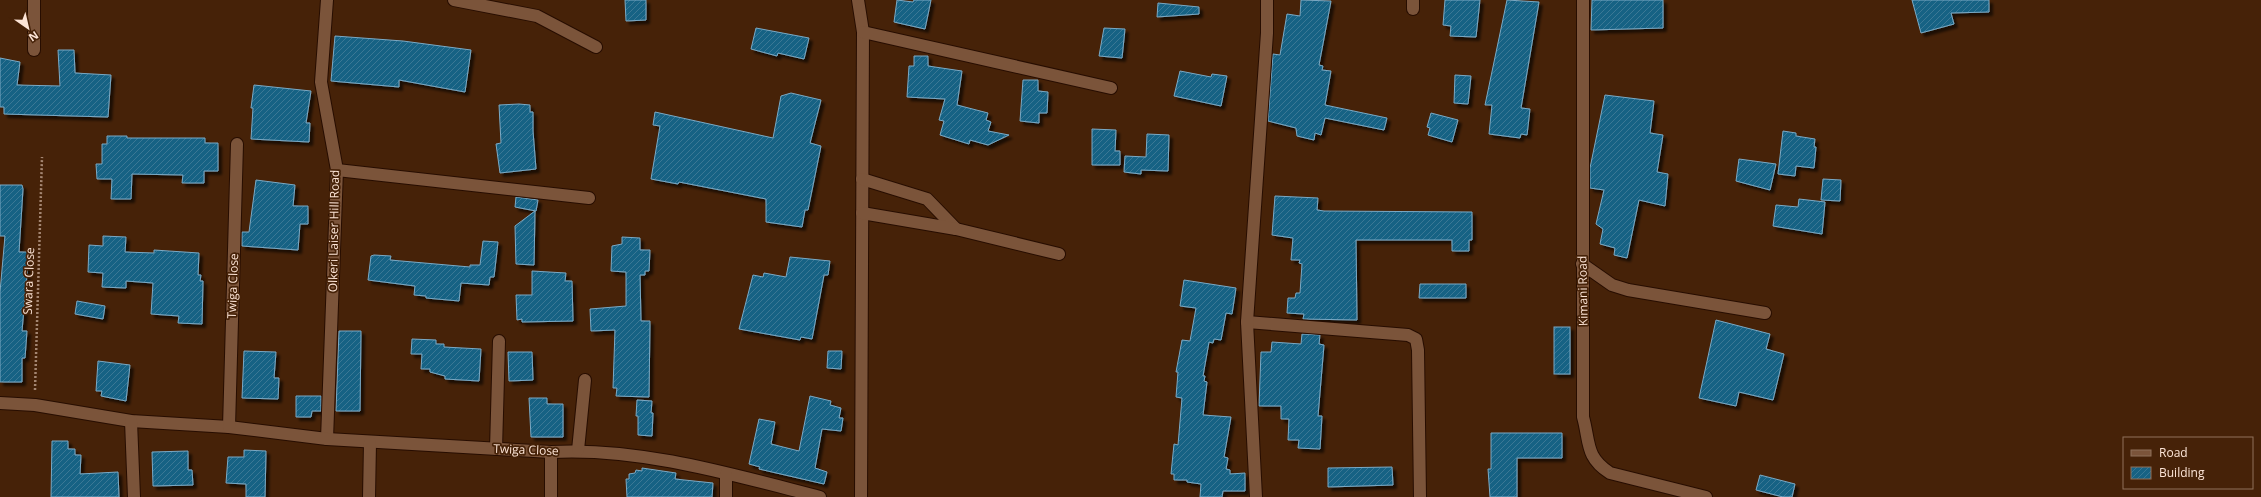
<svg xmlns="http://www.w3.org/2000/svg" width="2261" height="497" viewBox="0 0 2261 497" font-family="'Open Sans',sans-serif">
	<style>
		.building { fill: url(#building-hatch); stroke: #7aaac6; filter: url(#shadow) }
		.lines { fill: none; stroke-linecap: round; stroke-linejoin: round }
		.minor-casing { stroke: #270d00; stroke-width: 14 }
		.path { stroke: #a48672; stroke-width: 2.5; stroke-dasharray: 2 2; stroke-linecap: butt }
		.minor { stroke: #7b543a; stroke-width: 12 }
		.labels { text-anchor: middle; stroke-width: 3.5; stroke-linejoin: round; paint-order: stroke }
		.street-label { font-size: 12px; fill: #fce4d6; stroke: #462208 }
	</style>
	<defs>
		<pattern id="building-hatch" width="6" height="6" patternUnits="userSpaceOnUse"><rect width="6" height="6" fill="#176284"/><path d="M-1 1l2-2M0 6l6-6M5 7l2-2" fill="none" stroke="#3a7895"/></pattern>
		<filter id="shadow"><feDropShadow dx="3.5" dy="3.5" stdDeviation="1" flood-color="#0009"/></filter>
	</defs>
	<rect width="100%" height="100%" fill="#462208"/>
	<!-- building -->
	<g class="building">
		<polygon points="625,0 646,0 646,20 626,21"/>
		<polygon points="897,0 913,2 914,0 931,0 925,29 894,22"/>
		<polygon points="1301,0 1331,1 1319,65 1323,66 1322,70 1331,71 1325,105 1387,118 1384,130 1325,118 1321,135 1315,133 1314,140 1297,136 1296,128 1268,121 1273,54 1280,55 1287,14 1300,16"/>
		<polygon points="1445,0 1480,0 1476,37 1450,36 1451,26 1443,25"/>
		<polygon points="1507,0 1539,2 1521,108 1530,109 1527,135 1521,134 1520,138 1489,134 1492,105 1485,105"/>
		<polygon points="1592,0 1663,0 1663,28 1591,30"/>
		<polygon points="1912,0 1989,0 1989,12 1951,13 1954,24 1921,33"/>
		<polygon points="1158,3 1199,7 1199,14 1157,17"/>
		<polygon points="756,28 809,38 804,59 778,53 777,56 751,49"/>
		<polygon points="1104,28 1125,29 1122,58 1099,56"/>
		<polygon points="335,36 403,41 471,50 465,92 399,80 399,87 331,81"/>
		<polygon points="58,50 74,50 75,73 111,75 108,117 4,114 4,107 0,107 0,58 20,62 17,85 60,86"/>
		<polygon points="914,56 928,56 928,66 962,71 957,105 988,113 986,120 991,122 988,131 1009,135 988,145 970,140 969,144 940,135 944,121 939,120 945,99 907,97 909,66 914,66"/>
		<polygon points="1180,71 1211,77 1212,74 1227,76 1221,106 1174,96"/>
		<polygon points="1455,75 1471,76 1468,104 1454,103"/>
		<polygon points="1023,80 1038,80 1038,91 1048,92 1047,113 1039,113 1039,123 1020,121"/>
		<polygon points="254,85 311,91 306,123 310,123 309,142 251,139 253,108 251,108"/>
		<polygon points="791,93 821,100 810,143 821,146 808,210 805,210 802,227 766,222 766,199 679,182 678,184 651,179 660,126 653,125 655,112 773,138 781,96"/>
		<polygon points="1605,95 1654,101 1650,133 1663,135 1657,172 1668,174 1665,206 1639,200 1627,258 1614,255 1615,248 1600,244 1603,229 1596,224 1604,190 1590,188 1590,168"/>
		<polygon points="519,104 530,105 530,112 533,112 533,131 536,169 500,173 496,144 501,143 499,105"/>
		<polygon points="1431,113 1458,120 1452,142 1428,135 1430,128 1427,127"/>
		<polygon points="1092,129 1116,130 1115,151 1120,151 1120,165 1092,165"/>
		<polygon points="1783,131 1796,133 1796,136 1815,139 1814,147 1816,147 1814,168 1796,166 1795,176 1778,174"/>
		<polygon points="1147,134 1169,135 1168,171 1141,170 1141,174 1124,172 1125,156 1146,157"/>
		<polygon points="107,136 127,136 127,138 205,138 205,143 218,143 218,171 204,171 204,183 182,183 183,175 132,174 131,199 111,199 112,179 97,179 96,164 102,164 102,144 107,144"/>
		<polygon points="1739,159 1776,164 1770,190 1736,181"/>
		<polygon points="1823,179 1841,180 1840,201 1821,200"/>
		<polygon points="256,180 295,185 293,206 308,206 308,224 300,224 298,250 242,246 242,232 249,232"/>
		<polygon points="0,185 22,185 23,189 19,252 29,252 22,331 27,331 25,358 22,358 22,382 0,382 0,292 5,236 0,236"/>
		<polygon points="1275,196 1318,198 1317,210 1324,211 1472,212 1472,240 1469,240 1469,251 1452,251 1452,240 1356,240 1357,320 1303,319 1304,314 1287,313 1288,298 1295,298 1296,293 1300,293 1302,264 1299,263 1300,260 1291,260 1293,238 1272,235"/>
		<polygon points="516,197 538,200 536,211 515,207"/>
		<polygon points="1799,199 1825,202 1822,234 1773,226 1776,205 1798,207"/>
		<polygon points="535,211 534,265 516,264 515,226"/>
		<polygon points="103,236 126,237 125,252 154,253 154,250 199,253 198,275 201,275 200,281 203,281 202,324 178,323 179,316 151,314 153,283 126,281 126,288 102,287 103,273 88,272 89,245 103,246"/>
		<polygon points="622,237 640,238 640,250 650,250 649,271 645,271 645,275 640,275 641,321 650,321 649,397 616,396 617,388 613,388 615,330 591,331 590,309 626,306 626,272 611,271 612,246 622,244"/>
		<polygon points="483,241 498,242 494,277 490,277 489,285 461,283 459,301 426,298 426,296 414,295 415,286 368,280 371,256 374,255 391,256 390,260 470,267 470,265 480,265"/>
		<polygon points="790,257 830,261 828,275 824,275 812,339 801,337 800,340 739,329 753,275 763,277 764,273 786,277"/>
		<polygon points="532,271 566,273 565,281 572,281 573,321 522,322 522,319 517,320 516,295 532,295"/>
		<polygon points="1184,280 1236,288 1232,314 1226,313 1221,340 1214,339 1213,343 1209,342 1203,376 1205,376 1204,381 1207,382 1203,415 1231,417 1224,457 1228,458 1226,469 1230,470 1230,474 1245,473 1245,491 1223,491 1222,497 1200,497 1201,484 1187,482 1187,480 1174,480 1174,474 1171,474 1174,444 1178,445 1182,398 1176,397 1178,372 1176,372 1182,340 1190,341 1196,308 1180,306"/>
		<polygon points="1420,284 1466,284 1466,298 1419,298"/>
		<polygon points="77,301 105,306 103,319 75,314"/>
		<polygon points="1716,320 1770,334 1766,349 1784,354 1773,400 1739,392 1736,406 1699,398"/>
		<rect x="1554" y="327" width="16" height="47"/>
		<polygon points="339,331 361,331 360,411 336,411"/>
		<polygon points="1302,334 1320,335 1319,344 1324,345 1318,416 1322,416 1320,449 1298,448 1299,440 1288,440 1289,419 1281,419 1281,406 1259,406 1261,352 1271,352 1272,342 1301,344"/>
		<polygon points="412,339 436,340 436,344 444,344 444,347 481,349 479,381 445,379 445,376 430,372 430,369 421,369 422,354 411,354"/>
		<polygon points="244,351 276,352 274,378 279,378 278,399 242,398"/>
		<polygon points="828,351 842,351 841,369 827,368"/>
		<polygon points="508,352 532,352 533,380 509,381"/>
		<polygon points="98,361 130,365 126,401 101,396 102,391 96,391"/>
		<polygon points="296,396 321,396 321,411 312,411 311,417 296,417"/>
		<polygon points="810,396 831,401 830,405 841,408 839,418 843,418 841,431 822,429 815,468 827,472 824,484 759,469 760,467 749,464 759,419 775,422 771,444 799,451"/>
		<polygon points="529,398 547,398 547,404 563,404 563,437 531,437"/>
		<polygon points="637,400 652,401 651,413 653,413 652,436 638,435 638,416 636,416"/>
		<polygon points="1491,433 1562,433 1562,458 1517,458 1517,497 1490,497 1488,469 1491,469"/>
		<polygon points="52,441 68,441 68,449 75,449 75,455 81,455 80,474 118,472 119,497 51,497"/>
		<polygon points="244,450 266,451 265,497 246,497 246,484 226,483 228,457 244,457"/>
		<polygon points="188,451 188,470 192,470 193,485 153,486 152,452"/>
		<polygon points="1392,467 1393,485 1328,487 1328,468"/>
		<polygon points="642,468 676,473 675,479 713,483 712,497 627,497 626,479 629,479 629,474 635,473 636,470 642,471"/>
		<polygon points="1760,475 1795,484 1792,497 1783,497 1756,490"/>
	</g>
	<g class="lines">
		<defs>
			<g id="minor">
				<polyline points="327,0 321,82 337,170 327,439"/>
				<polyline points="454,0 537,16 596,47"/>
				<polyline points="858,0 863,32 861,497"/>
				<path d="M1583 0V417C1590 442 1585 457 1610 473L1706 497"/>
				<polyline points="1413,9 1413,0"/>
				<polyline points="863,32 1111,88"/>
				<polyline points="34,50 34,0"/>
				<polyline points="337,170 589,198"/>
				<polyline points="862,179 927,199 956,229 1059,254"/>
				<polyline points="862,213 956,229"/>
				<polyline points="1582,264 1612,285 1628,290 1765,313"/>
				<polyline points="1247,322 1408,335 1416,339 1418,350 1420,497"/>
				<path d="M0 403 35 405 131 421 229 427 327 439 551 452C640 447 734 475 820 497"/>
				<polyline points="131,421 134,497"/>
				<polyline points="229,427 237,144"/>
				<polyline points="496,449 499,341"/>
				<polyline points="578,450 585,380"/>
				<polyline points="726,474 726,497"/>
				<polyline points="369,497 370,443"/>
				<polyline points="551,497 551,452"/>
				<polyline points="1256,497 1247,322 1267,33 1267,0"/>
			</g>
		</defs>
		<!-- minor casing -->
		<use href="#minor" class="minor-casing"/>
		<!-- path -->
		<polyline class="path" points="35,390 42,157"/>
		<!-- minor -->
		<use href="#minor" class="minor"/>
	</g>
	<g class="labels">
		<!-- street labels -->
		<g class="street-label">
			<text transform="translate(334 231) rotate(-89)" y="4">Olkeri Laiser Hill Road</text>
			<text transform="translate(29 281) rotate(-88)" y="4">Swara Close</text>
			<text transform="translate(233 286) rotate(-88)" y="4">Twiga Close</text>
			<text transform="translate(1583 291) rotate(-91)" y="4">Kimani Road</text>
			<text transform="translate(526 450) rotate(2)" y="4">Twiga Close</text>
		</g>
	</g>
	<!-- legend -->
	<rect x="2123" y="437" width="130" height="52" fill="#462208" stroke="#8f705a"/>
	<rect x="2131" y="450" width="20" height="6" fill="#7b543a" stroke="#8f705a"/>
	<text x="2159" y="457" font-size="12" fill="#fce4d6">Road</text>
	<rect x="2131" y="467" width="20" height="12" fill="url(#building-hatch)" stroke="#8f705a"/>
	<text x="2159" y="477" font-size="12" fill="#fce4d6">Building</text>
	<!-- north arrow -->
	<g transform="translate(28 28) rotate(146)" stroke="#462208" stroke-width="3" paint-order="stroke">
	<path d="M0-3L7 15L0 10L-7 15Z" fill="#fce4d6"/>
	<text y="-6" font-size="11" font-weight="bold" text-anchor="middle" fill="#fce4d6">N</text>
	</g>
</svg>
